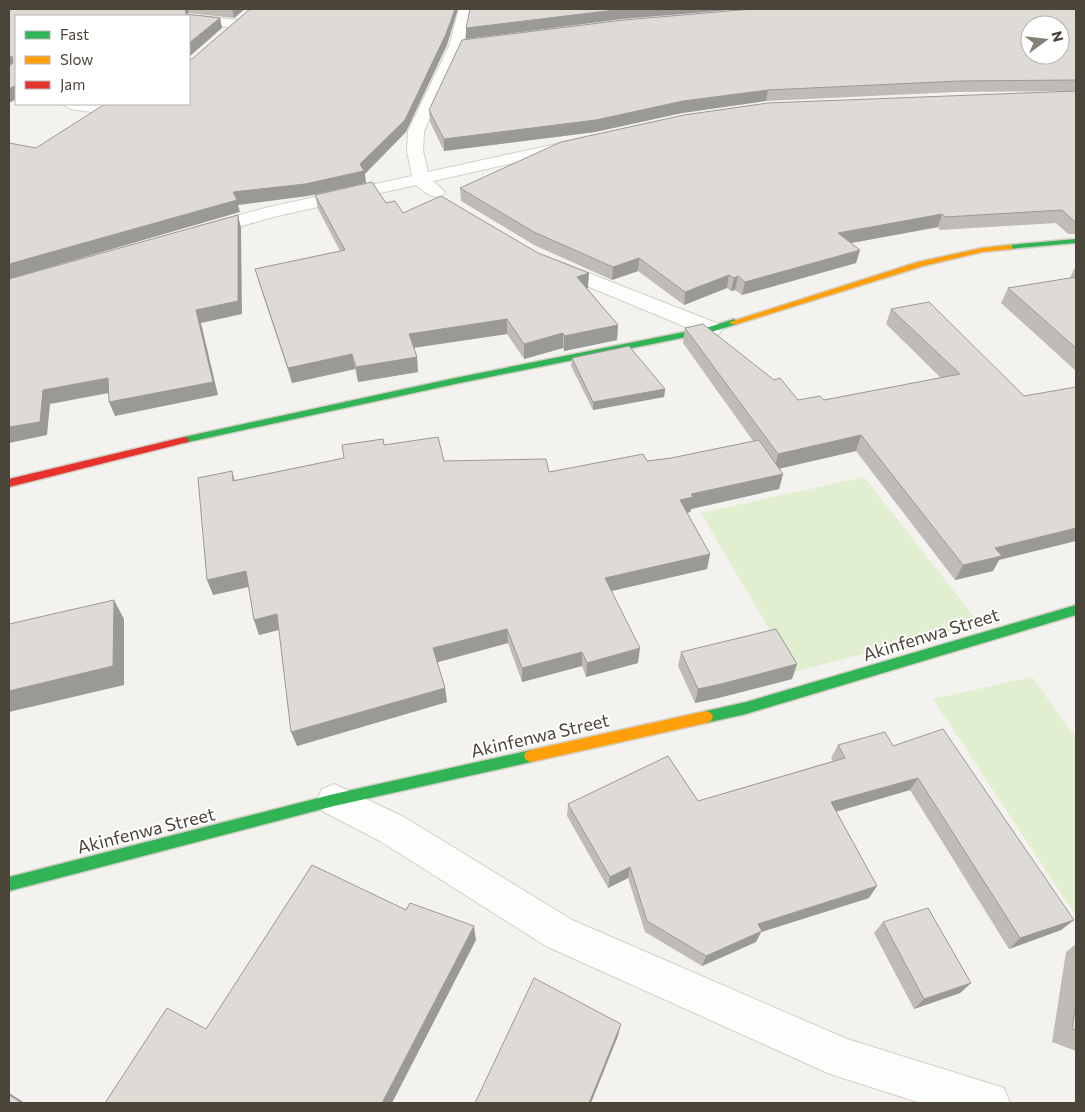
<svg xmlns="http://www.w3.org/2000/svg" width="1085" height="1112" viewBox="0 0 1085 1112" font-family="Commissioner,sans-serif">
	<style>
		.green { fill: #e1eecf }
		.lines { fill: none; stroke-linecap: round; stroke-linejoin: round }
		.street-casing { stroke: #d2d0cb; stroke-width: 2 }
		.fast-casing { stroke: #d3cfc5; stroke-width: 3 }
		.slow-casing { stroke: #d3cfc5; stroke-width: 3 }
		.jam-casing { stroke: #d3cfc5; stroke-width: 3 }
		.street { fill: #fdfdfc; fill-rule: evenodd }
		.fast { fill: #30b455; fill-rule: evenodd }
		.slow { fill: #ff9f0a; fill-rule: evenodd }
		.jam { fill: #e5322d; fill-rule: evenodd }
		.wall { fill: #bfbcb8 }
		.shaded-wall { fill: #9b9996 }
		.building { fill: #dedbd6; stroke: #9b9996; fill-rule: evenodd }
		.labels { text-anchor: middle; stroke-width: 4; stroke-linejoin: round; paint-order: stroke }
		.street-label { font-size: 18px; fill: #4b4439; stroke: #fff }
	</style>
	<rect width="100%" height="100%" fill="#f4f2ee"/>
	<!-- green -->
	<g class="green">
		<polygon points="864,477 979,623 794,672 701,513"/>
		<polygon points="1032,677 1076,738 1076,916 933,699"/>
	</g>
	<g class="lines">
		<defs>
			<g id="street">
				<path d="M459 9H471L463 46 424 131 423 151 428 172 570 141 576 143 578 146 576 149 433 181 445 192 442 196C431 199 425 192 416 185L273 217 203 237 196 235 194 231 196 227 269 207 412 176 407 151 408 131 449 46Z"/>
				<polygon points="189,15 238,20 244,24 238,28 189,23 189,16 185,16"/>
				<polygon points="62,104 149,104 146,107 115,115 70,109"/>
				<polygon points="555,260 719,324 722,329 719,334 711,335 703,334 548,270 545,266 548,262"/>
				<polygon points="334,784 404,817 572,920 847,1039 1004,1088 1010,1103 921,1103 830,1074 546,946 380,841 322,811 317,800 322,789"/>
			</g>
			<g id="fast">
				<polygon points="1076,239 1076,243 1009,249 1005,247 1009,245"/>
				<polygon points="734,319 738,322 737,324 711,332 455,384 184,443 179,440 184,437 455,378 709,327"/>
				<polygon points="1076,605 1076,615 746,714 706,723 701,721 699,717 701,713 706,711 746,702"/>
				<polygon points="531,750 536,752 538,756 536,760 531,762 334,806 9,891 9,877 334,794"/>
			</g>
			<g id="slow">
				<polygon points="1009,245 1012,245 1012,249 982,252 923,266 737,324 731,324 730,322 918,262 982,248"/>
				<polygon points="706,711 711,713 713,717 711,721 706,723 531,762 526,760 524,756 526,752 531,750"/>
			</g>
			<polygon id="jam" points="184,437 188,438 189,440 188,442 9,487 9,479"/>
		</defs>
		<!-- street casing -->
		<use href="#street" class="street-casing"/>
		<!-- fast casing -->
		<use href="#fast" class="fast-casing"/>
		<!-- slow casing -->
		<use href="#slow" class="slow-casing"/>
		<!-- jam casing -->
		<use href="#jam" class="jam-casing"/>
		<!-- street -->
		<use href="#street" class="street"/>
		<!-- fast -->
		<use href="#fast" class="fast"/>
		<!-- slow -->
		<use href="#slow" class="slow"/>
		<!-- jam -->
		<use href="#jam" class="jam"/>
	</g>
	<!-- wall -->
	<g class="wall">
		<polygon points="9,9 245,9 234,18 189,13 186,14 220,18 222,28 16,16 16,99 9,103"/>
		<polygon points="1076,9 1076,91 955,92 766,101 682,113 595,132 444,151 430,122 429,110"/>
		<polygon points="1076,91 1076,234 1068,234 1056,223 940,230 938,227 851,243 860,250 856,263 742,295 735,290 731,291 727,288 684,305 638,271 612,280 534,245 461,201 460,188"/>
		<polygon points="315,195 386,203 403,213 588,288 587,288 618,325 617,340 564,351 563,348 524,359 507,334 414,348 417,357 418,372 358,382 355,369 292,383 259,283 255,269 340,251 318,209"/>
		<polygon points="1074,269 1076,269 1076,371 1001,303 1008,288 1070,278"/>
		<polygon points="891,309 1024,396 999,560 993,571 955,580 856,451 779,468 783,474 779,489 691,509 690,512 687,513 710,554 707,569 611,591 638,663 586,677 582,666 522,682 508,643 437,662 445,688 447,702 297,746 279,630 259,635 254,620 249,587 213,595 232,471 235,480 344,458 384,445 444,461 549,472 671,458 753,441 683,343 685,328 798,400 824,400 941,378 886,324"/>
		<polygon points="572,358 665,389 664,397 593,410 571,366"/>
		<polygon points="681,652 797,664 792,679 718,698 695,703 678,666"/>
		<polygon points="838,745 893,746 1074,920 1061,930 1009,949 910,790 836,812 869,898 761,932 756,942 702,966 645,932 628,878 608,888 567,816 568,804 698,801 833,761 831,758"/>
		<polygon points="883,922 971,983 960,993 914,1009 874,933"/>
		<polygon points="1076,944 1076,1051 1052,1042 1066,952"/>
	</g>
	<!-- shaded-wall -->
	<g class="shaded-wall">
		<polygon points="182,9 188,9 189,13 186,14"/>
		<polygon points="232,9 245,9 234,18"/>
		<polygon points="455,9 458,9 447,45 406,132 365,174 366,183 308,196 238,205 240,212 9,279 9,264 233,192 360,164"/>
		<polygon points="623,9 743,9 623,19 466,39 466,28"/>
		<polygon points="220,18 222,28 189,57 189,43"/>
		<polygon points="12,56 16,67 9,71 9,58"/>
		<polygon points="16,85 16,99 9,103 9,89"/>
		<polygon points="768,90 766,101 682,113 595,132 444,151 444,139 683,101"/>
		<polygon points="942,214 938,227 835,246 838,233"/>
		<polygon points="238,215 241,228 242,314 201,323 218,395 115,416 109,402 196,310"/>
		<polygon points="860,250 856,263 742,295 745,282"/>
		<polygon points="639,258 638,271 612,280 613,267"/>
		<polygon points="589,273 588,288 577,292 577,277"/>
		<polygon points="729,275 727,288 684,305 685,292"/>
		<polygon points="738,276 735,290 731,291 734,278"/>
		<polygon points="507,319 507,334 411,348 409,334"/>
		<polygon points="618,325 617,340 564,351 564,336"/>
		<polygon points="563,333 563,348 524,359 524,344"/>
		<polygon points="352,354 355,369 292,383 288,368"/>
		<polygon points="417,357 418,372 358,382 356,367"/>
		<polygon points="108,378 114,392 50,404 47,435 9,443 9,427 43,390"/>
		<polygon points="665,389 664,397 593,410 593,402"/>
		<polygon points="861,435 856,451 774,470 778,454"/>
		<polygon points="783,474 779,489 691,509 690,512 677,515 680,500 691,494"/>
		<polygon points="1076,528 1076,541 999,560 993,571 955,580 963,565 995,548"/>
		<polygon points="710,554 707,569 603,593 605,578"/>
		<polygon points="246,571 252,586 213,595 207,580"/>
		<polygon points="114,600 124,619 124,685 9,712 9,691"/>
		<polygon points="277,614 282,629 259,635 254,620"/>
		<polygon points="507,629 508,643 435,663 433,648"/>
		<polygon points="640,648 638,663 586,677 587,663"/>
		<polygon points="582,652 582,666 522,682 522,668"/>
		<polygon points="797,664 792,679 718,698 695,703 698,689"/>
		<polygon points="445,688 447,702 297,746 291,732"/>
		<polygon points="918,778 910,790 824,815 831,802"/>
		<polygon points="630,867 628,878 608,888 610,877"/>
		<polygon points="877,886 869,898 761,932 756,942 702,966 706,956 758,924"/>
		<polygon points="1074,920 1061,930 1009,949 1020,938"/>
		<polygon points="474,926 476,940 392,1103 382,1103"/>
		<polygon points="971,983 960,993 914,1009 924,999"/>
		<polygon points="621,1024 618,1036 591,1103 589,1103"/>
		<polygon points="9,1093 25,1103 22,1103 9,1095"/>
	</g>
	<!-- building -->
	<g class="building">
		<polygon points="9,9 185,9 186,14 220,18 189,43 189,16 16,16 16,85 9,89 9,66 13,63 12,56 9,58"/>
		<polygon points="250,9 455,9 446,34 405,120 360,164 364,171 305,184 233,192 237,200 9,264 9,143 36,148 105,104 111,105 117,104 189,104 189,60 192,59"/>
		<polygon points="470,9 623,9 466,28"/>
		<path d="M752 9H1076V80L959 81 768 90 683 101 596 120 444 139 429 110 462 40 624 20ZM1030 25H1060V55H1030Z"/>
		<polygon points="1076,91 1076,153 1075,153 1076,154 1076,221 1074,221 1062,210 945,217 942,214 838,233 860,250 745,282 738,276 734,278 729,275 685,292 639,258 613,267 534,232 460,188 561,142 684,115 768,103"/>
		<polygon points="372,182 386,203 395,201 403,213 441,196 538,253 589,273 577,277 618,325 564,336 563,333 524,344 507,319 409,334 417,357 356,367 352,354 288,368 255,269 345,250 315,195"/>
		<polygon points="238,215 238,301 196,310 213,382 109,402 108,378 43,390 40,422 9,427 9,279"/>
		<polygon points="1076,277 1076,348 1008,288"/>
		<polygon points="929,302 1024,396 1076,387 1076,528 995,548 1002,556 963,565 861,435 778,454 685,328 703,324 774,380 780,378 798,400 820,396 824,400 960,374 891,309"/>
		<polygon points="629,346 665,389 593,402 572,358"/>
		<polygon points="438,437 444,461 546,459 549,472 643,454 647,461 671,458 759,440 783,474 691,494 693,497 680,500 710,554 605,578 640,648 587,663 582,652 522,668 507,629 433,648 445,688 291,732 277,614 254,620 246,571 207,580 198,478 232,471 233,481 344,458 342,445 383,439 384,445"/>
		<polygon points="114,600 113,666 9,691 9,624"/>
		<polygon points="776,629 797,664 721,684 698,689 681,652"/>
		<polygon points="943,729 1074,920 1020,938 918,778 831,802 877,886 758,924 762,931 706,956 647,921 630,867 610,877 568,804 668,756 698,801 845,758 838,745 885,732 893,746"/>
		<polygon points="312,865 406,910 410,903 474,926 382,1103 105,1103 167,1008 206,1029"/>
		<polygon points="928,908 971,983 924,999 883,922"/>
		<polygon points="534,978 621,1024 589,1103 475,1103"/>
		<polygon points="1076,1001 1076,1030 1072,1029"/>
		<polygon points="9,1095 22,1103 9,1103"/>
	</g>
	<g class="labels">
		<!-- street labels -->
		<g class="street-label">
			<text transform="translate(931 635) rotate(-17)" y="6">Akinfenwa Street</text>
			<text transform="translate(540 736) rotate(-13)" y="6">Akinfenwa Street</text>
			<text transform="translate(146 831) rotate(-14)" y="6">Akinfenwa Street</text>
		</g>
	</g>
	<!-- border -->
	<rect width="1085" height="1112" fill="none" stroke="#4b4439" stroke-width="20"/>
	<!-- legend -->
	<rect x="15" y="15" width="175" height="90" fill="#ffffff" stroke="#b7b4b0"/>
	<rect x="25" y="31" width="25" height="8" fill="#30b455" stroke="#b7b4b0"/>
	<text x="60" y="40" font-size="15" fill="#4b4439">Fast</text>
	<rect x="25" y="56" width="25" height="8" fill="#ff9f0a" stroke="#b7b4b0"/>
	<text x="60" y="65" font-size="15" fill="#4b4439">Slow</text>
	<rect x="25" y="81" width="25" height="8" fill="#e5322d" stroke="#b7b4b0"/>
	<text x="60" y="90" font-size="15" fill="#4b4439">Jam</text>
	<!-- north arrow -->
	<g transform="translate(1045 40) rotate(75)"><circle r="24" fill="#ffffff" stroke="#b7b4b0"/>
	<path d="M0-4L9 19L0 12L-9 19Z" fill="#868178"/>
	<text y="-8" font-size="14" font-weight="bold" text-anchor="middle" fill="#4b4439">N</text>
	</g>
</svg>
